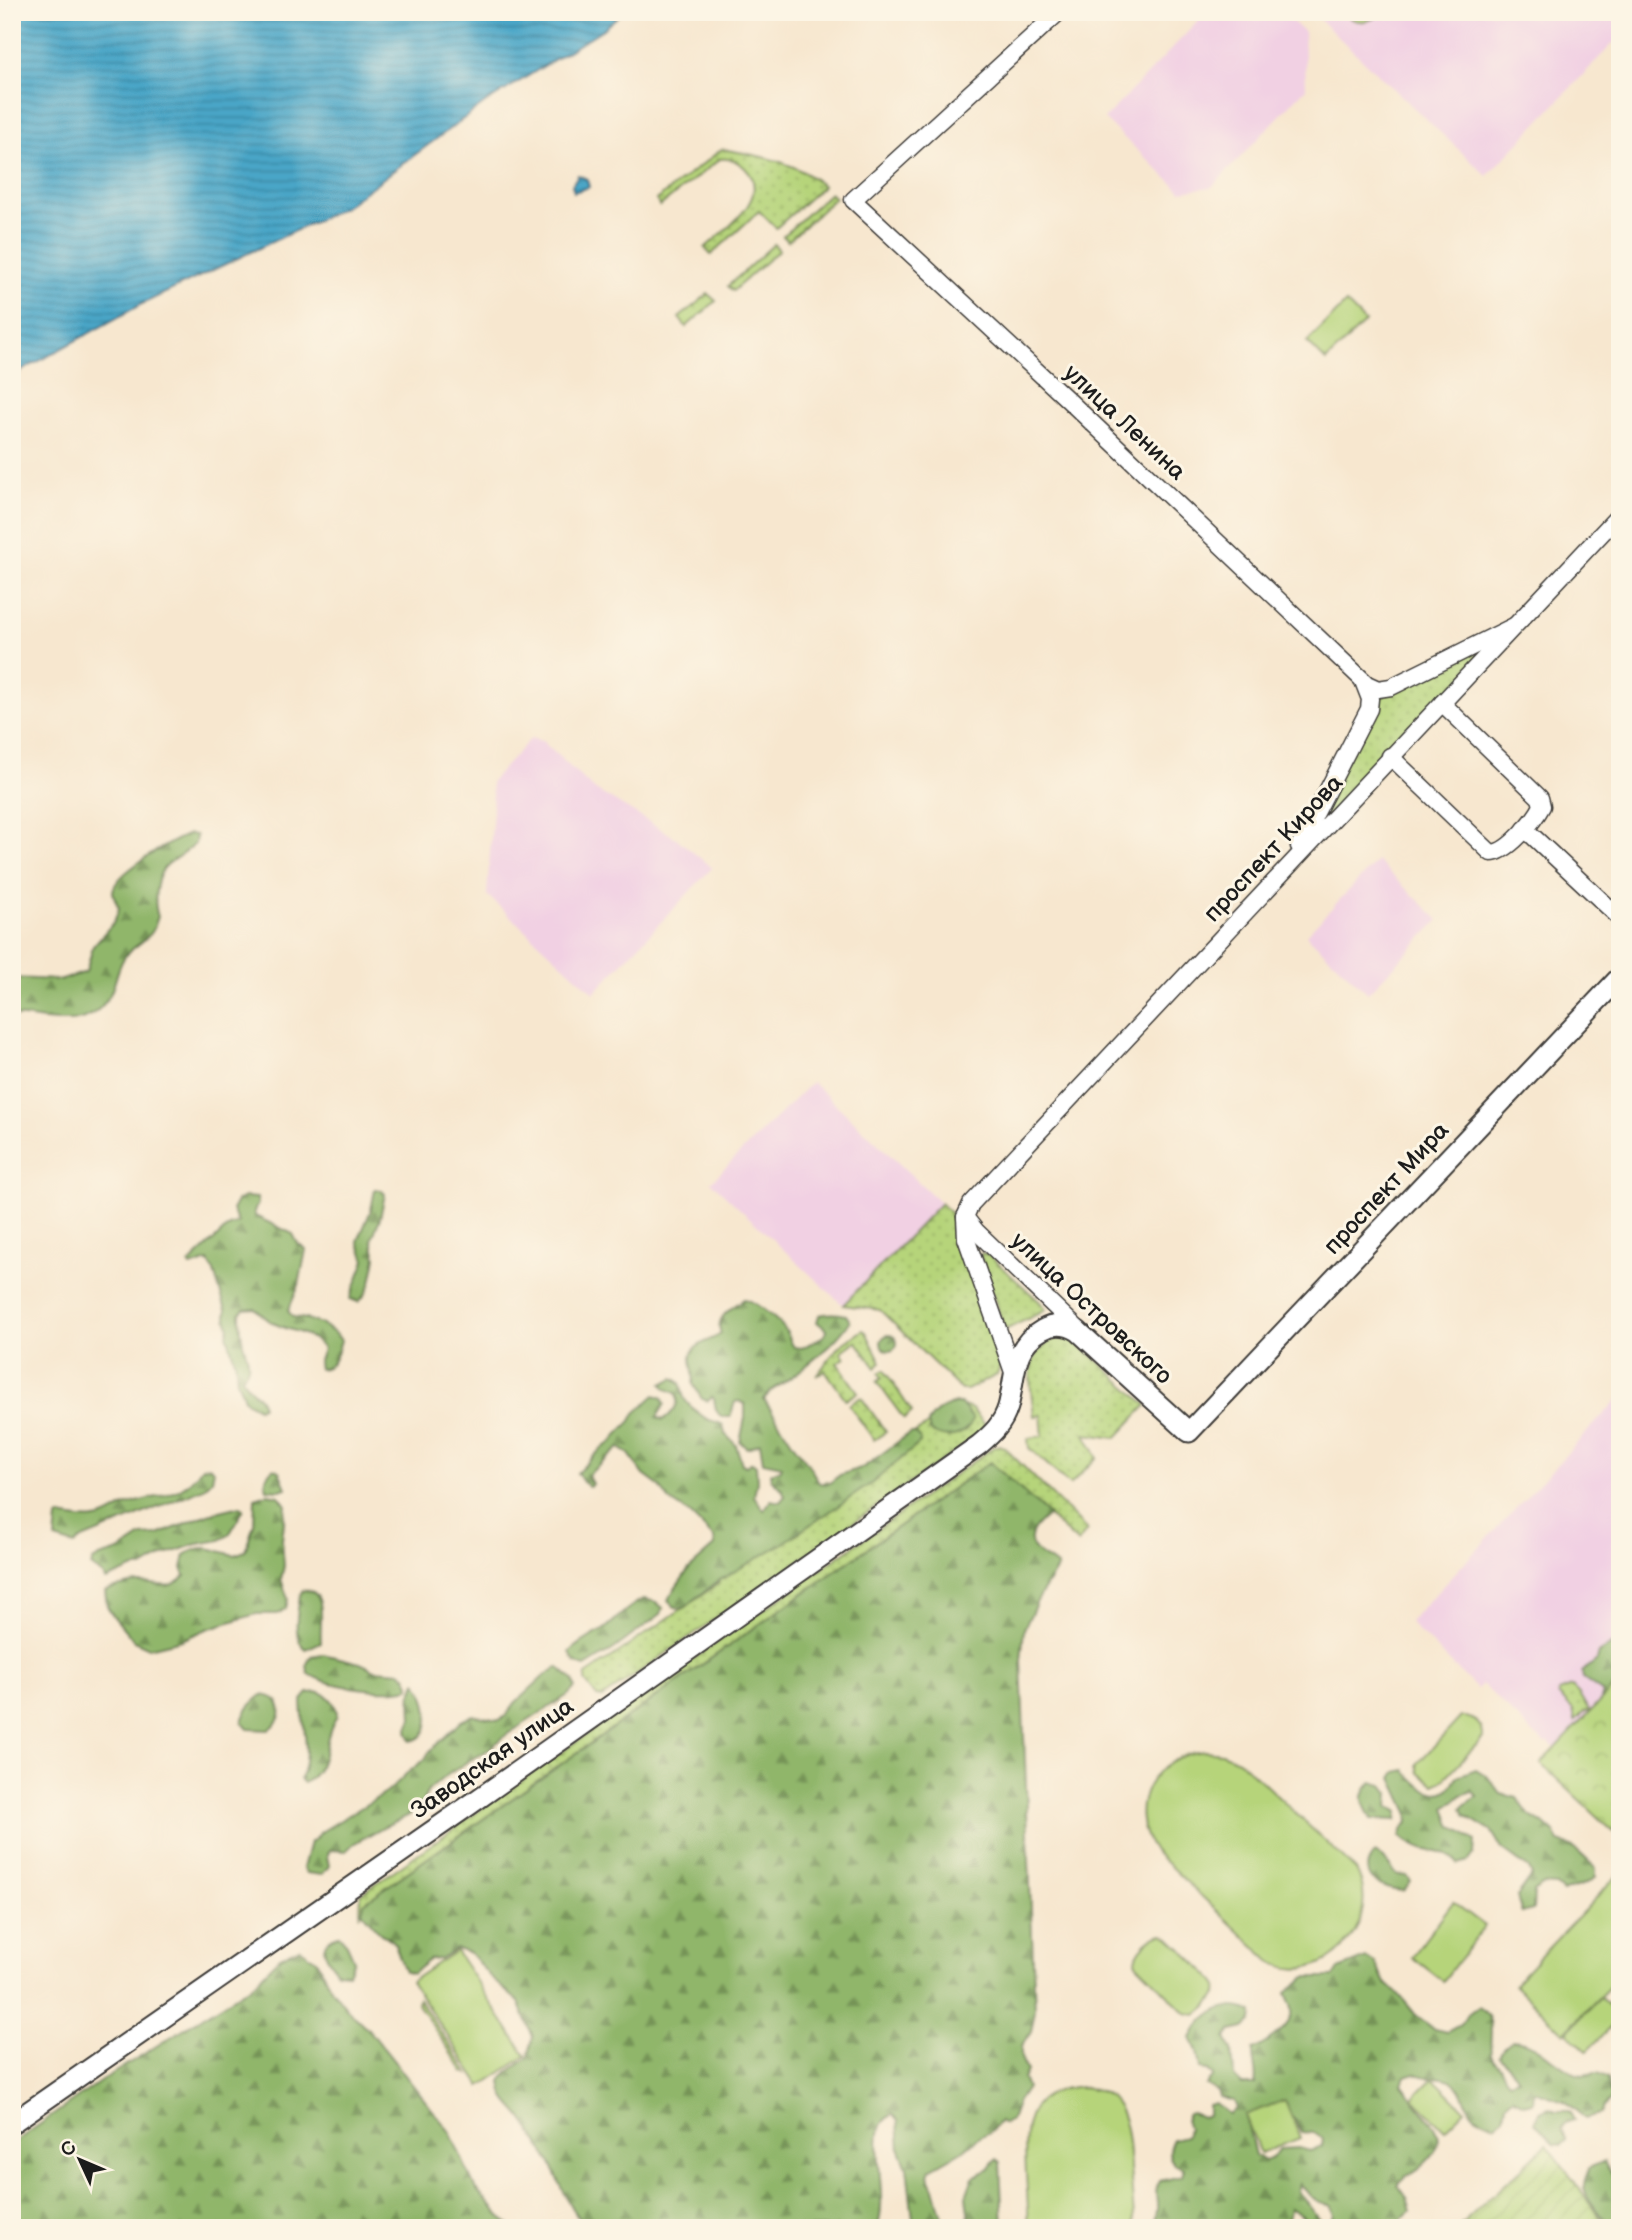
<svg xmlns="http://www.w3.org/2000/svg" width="1632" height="2240" viewBox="0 0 1632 2240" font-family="'Balsamiq Sans',sans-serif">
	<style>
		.built { fill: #f1d0e3 }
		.grass { fill: url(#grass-dots); stroke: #69784b; stroke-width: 2 }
		.forest { fill: url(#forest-firs); stroke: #566943; stroke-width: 2; fill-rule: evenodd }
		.park { fill: url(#park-crowns); stroke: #69784b; stroke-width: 2 }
		.garden { fill: url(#garden-furrows); stroke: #69784b; stroke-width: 2 }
		.pitch { fill: #b6d47a; stroke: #69784b; stroke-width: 2 }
		.water { fill: url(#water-rules); stroke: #326172; stroke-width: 2 }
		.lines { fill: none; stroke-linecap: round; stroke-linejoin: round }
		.minor-casing { stroke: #3d3a37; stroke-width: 19 }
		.major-casing { stroke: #3d3a37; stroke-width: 23 }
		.minor { stroke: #fff; stroke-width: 16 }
		.major { stroke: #fff; stroke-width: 19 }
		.labels { text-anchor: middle; stroke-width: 6; stroke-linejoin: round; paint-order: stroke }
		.street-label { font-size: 24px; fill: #1c1c1c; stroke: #fcf5e5 }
	</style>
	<defs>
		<pattern id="grass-dots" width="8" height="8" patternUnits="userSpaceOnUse" patternTransform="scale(1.75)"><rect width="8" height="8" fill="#b6d47a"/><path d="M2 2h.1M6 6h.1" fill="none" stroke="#9cb569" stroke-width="1.8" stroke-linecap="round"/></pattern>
		<pattern id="forest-firs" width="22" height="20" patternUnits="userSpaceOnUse" patternTransform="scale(1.75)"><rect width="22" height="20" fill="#90b66a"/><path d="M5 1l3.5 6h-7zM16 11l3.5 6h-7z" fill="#759356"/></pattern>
		<pattern id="park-crowns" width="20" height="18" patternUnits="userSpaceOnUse" patternTransform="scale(1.75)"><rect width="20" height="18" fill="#b6d47a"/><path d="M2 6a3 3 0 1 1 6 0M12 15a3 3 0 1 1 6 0" fill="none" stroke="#9cb569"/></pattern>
		<pattern id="garden-furrows" width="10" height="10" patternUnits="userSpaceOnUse" patternTransform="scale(1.75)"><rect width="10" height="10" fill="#b6d47a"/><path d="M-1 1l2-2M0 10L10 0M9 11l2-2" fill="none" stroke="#9cb569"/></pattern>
		<pattern id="water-rules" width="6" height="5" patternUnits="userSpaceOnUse" patternTransform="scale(1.75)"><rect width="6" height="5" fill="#48a6c7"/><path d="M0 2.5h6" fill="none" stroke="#3b86a1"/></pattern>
	</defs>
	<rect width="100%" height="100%" fill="#fcf5e5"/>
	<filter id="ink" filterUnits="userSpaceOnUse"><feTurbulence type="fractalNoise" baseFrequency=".0143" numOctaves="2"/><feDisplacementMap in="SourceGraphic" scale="14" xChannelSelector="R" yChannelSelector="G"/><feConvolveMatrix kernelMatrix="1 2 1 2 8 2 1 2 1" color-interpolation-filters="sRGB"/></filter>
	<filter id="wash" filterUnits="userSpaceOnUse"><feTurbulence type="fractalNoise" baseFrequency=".00686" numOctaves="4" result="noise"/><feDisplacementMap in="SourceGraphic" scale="28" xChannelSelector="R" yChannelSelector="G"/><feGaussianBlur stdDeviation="1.57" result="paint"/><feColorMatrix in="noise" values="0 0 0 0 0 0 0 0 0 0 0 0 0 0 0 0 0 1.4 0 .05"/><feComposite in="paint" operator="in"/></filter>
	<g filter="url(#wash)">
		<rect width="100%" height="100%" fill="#f7e7cf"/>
		<!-- built -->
		<g class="built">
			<polygon points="1207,12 1282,12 1304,32 1306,88 1212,187 1181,191 1104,119"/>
			<polygon points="1319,12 1620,12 1620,36 1487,176 1320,20"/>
			<polygon points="531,738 542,741 594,789 676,838 712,868 594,993 487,895 493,809 491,782"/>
			<polygon points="1377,861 1439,920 1368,993 1306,935"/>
			<polygon points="812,1082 941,1203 843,1305 711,1182"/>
			<polygon points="1620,1397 1620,1680 1555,1748 1548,1742 1545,1744 1482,1684 1477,1689 1409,1622"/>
		</g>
		<!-- grass -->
		<g class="grass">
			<path d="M722 149C759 156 794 160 823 186L776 228 759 211 711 255 705 248C724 230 774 197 745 168 738 161 730 158 720 159L660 206 656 200Z"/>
			<polygon points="830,193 835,198 788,241 783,236"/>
			<polygon points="774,244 779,250 733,291 728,286"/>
			<polygon points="1514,626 1299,847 1378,689"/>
			<polygon points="941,1203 957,1220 958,1233 972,1279 998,1350 1000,1366 997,1375 967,1390 961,1390 880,1310 843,1305"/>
			<polygon points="982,1253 990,1256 1040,1302 1046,1310 1005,1330 980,1255"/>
			<polygon points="863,1330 866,1332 881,1362 876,1368 856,1341 841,1352 845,1358 837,1363 858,1392 846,1400 825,1370 816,1376 839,1346"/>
			<path d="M1057 1338H1068L1077 1342 1147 1405 1116 1438 1085 1434 1097 1457 1070 1485 1029 1448 1028 1438 1043 1436 1041 1415 1034 1416C1031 1384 1021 1354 1057 1338Z"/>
			<polygon points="884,1370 912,1412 904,1419 877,1382 882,1378 879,1373"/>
			<polygon points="861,1397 886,1432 874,1440 849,1405"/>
			<polygon points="955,1403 972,1409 986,1426 963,1446 602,1698 597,1697 585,1681 586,1675 719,1583 709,1571 718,1556 826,1481 832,1488 944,1414 949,1405"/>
			<polygon points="999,1445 1004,1447 1087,1530 1078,1543 990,1462 364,1903 362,1912 360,1914 361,1894 994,1447"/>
			<polygon points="1572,1687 1579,1694 1589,1711 1584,1712 1575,1721 1573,1710 1558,1695 1559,1692"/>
			<polygon points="418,1998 469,2074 464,2072 417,2003"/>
		</g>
		<!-- forest -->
		<g class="forest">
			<path d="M189 834 196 835 195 844C186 852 177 857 168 864 155 874 153 902 158 917 156 921 155 928 152 932 145 942 131 947 124 958 116 970 116 986 108 998 86 1034 45 1018 12 1016V978L62 980 86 972 93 946 114 922 119 908C117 904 114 897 113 892 113 873 172 841 189 834Z"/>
			<polygon points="375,1189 381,1190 385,1194 380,1218 372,1239 376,1258 371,1283 365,1295 358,1302 350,1299 365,1260 358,1241 371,1210"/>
			<path d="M244 1197 257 1198 258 1204 254 1211 255 1216 293 1234 298 1244 306 1250 299 1285 288 1311 293 1317C312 1319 329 1325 341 1340 337 1353 335 1368 319 1369L318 1363 323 1349C310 1331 291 1332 273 1323 266 1319 260 1313 255 1308L244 1309 240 1313C240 1323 241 1334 243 1343 247 1358 253 1365 242 1377 246 1389 259 1393 263 1405L258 1408 245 1401 237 1380 235 1361 227 1335 229 1327 226 1319V1310L213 1269 208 1261 191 1267 189 1264 229 1226 238 1223 232 1210 237 1201Z"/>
			<path d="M744 1299C753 1300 781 1322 786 1331 789 1336 790 1342 794 1347L802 1348 824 1336 827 1330 817 1322 819 1315C829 1313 837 1313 846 1315L850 1321C837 1344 793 1377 771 1391L764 1399 793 1444 809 1465 819 1483 828 1484 840 1475 864 1467 910 1433H915L920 1438V1443L872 1483 779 1546 718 1581 684 1608 675 1607 668 1600 670 1596 689 1569 715 1546 714 1538 689 1513 669 1500 660 1487 644 1475 629 1454 619 1448 589 1474 588 1476 592 1484 589 1486 583 1482 577 1473 600 1450 614 1440 617 1435 631 1421 635 1413 655 1395 662 1397 665 1404 657 1417 663 1420C672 1414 681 1404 676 1393L666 1389 662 1384 673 1378C686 1383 679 1392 686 1401 688 1405 703 1417 707 1419 713 1422 718 1421 723 1425L725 1434 736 1445 742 1464 746 1466 752 1462 756 1465 757 1482 754 1496 764 1510 771 1500 780 1502 785 1496 782 1489 771 1479 770 1473 781 1470 782 1466 763 1462 760 1443 747 1448 740 1442 745 1418V1404L739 1401 735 1402 730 1417H721L716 1410 714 1399 712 1397 708 1401 702 1399 693 1384C695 1375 692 1370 691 1360 689 1345 710 1341 721 1334 714 1317 731 1309 744 1299Z"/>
			<circle cx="889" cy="1343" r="8"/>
			<path d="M955 1404H961L973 1419C964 1438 946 1441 930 1431L928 1423C934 1413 944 1406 955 1404Z"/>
			<path d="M990 1462 1049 1515C1038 1524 1021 1537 1038 1553 1045 1559 1051 1560 1058 1567L1037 1601 1024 1629 1021 1661 1035 2010 1031 2032 1021 2047V2058L1027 2071 1023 2079 1027 2088 1018 2101 1011 2120 1004 2124 1000 2121 991 2131 977 2139 964 2150 930 2169 928 2175 934 2188 945 2228H914L907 2167 900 2150 898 2121 892 2114C889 2117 885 2119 883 2122 870 2140 889 2201 877 2228H588C568 2211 564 2189 553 2168 545 2152 534 2136 524 2121 513 2104 503 2104 501 2081L508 2072 528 2058 533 2037 519 2002 493 1980 470 1953 456 1949 439 1959 429 1960 412 1974 405 1972 395 1944 389 1938 381 1934 362 1912 364 1903Z"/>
			<path d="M209 1466 214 1470 212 1480 204 1488 80 1540 74 1545 55 1539 57 1519 61 1516C72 1518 83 1521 95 1519 107 1518 114 1511 125 1506 157 1493 180 1501 202 1467Z"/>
			<path d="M274 1468 279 1471 286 1488 280 1490 267 1489C264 1480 266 1474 274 1468Z"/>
			<path d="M268 1494 279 1496 286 1505 282 1540 284 1566 281 1579 288 1599 286 1608 278 1614H256L207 1629 182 1640 149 1648 134 1641 114 1617 107 1606 105 1591C115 1588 128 1583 138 1583 160 1582 167 1593 185 1576L182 1568 185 1555C206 1541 215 1552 235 1555L245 1551 254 1524 255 1498Z"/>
			<polygon points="240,1506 244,1509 229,1535 220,1540 193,1545 163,1556 143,1568 134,1568 106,1580 103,1575 91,1566 93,1561 100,1557 119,1551 142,1536 158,1535 208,1514"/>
			<path d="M306 1590C328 1591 319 1626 321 1642L306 1649C291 1639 298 1611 300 1595L302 1591Z"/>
			<path d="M644 1599 656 1602 663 1608 661 1614 614 1649 585 1667C576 1665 573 1661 570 1652 580 1642 591 1637 603 1630 617 1620 627 1606 644 1599Z"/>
			<polygon points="1620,1634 1620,1707 1601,1698 1603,1693 1583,1679 1582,1672 1597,1660 1599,1653 1614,1643"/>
			<path d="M323 1654 360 1663 375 1670 401 1672 407 1677 410 1684 409 1688C387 1694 326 1687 308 1673L307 1664 311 1656Z"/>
			<polygon points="558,1667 573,1680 575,1688 568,1695 508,1734 482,1754 470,1760 443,1778 428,1791 420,1806 408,1816 385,1826 353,1844 346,1851 330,1850 327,1856 329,1866 322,1875 307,1873 303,1868 310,1842 314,1840 321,1832 390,1790 406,1774 425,1759 429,1752 461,1721 473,1715 499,1720 506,1716 515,1703 543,1677"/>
			<path d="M416 1682C429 1696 437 1737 411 1741L407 1731 412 1718 411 1696Z"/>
			<path d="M320 1692C330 1696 337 1705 337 1716 321 1739 331 1767 304 1783L300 1779C312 1753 302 1727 302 1700L308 1693Z"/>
			<path d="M262 1695C286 1698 285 1718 269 1730L248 1729 242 1722C245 1709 252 1703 262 1695Z"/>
			<path d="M1476 1769 1487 1776 1501 1794 1517 1798 1530 1816 1543 1823 1554 1833 1559 1842C1575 1846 1585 1858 1596 1869V1877C1587 1886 1574 1886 1563 1892L1556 1886 1543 1885 1534 1892 1533 1910 1522 1913 1517 1897 1532 1876 1529 1869 1502 1849 1492 1832 1465 1815 1462 1808 1477 1796 1472 1791 1462 1795 1445 1808 1451 1825 1475 1841 1474 1854 1469 1861 1458 1864C1446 1851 1442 1854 1427 1850 1417 1849 1408 1842 1400 1837L1403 1828 1409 1822 1408 1812 1392 1778 1396 1772 1405 1770C1420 1789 1444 1807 1457 1776Z"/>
			<path d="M1372 1782 1383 1785 1389 1793 1388 1807 1398 1811 1397 1820 1371 1819C1363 1802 1357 1798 1372 1782Z"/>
			<path d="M1375 1853 1383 1858 1397 1875 1407 1876 1411 1882 1404 1891C1382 1891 1353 1876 1375 1853Z"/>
			<path d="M339 1935 347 1944 354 1960 348 1973 337 1972C326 1956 314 1943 339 1935Z"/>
			<polygon points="300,1948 316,1960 331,1988 348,2010 370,2031 450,2132 475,2188 511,2228 12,2228 12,2144 104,2079 250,1987 280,1957"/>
			<path d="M1366 1958 1375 1963 1385 1983 1396 1991 1416 2015 1434 2029 1447 2032 1460 2025 1469 2013 1479 2007C1498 2020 1488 2035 1491 2054 1492 2061 1497 2062 1500 2067 1504 2073 1504 2076 1509 2081L1519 2078 1499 2056 1503 2048 1512 2040C1542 2042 1551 2064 1576 2074 1584 2077 1590 2072 1598 2073 1601 2074 1605 2076 1608 2078L1609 2090 1614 2097 1603 2107 1600 2114 1585 2118 1564 2101 1534 2091 1533 2102 1523 2104 1513 2098 1506 2103 1504 2117 1494 2125C1488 2122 1479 2119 1474 2115 1465 2106 1464 2089 1452 2081 1441 2074 1428 2081 1414 2073L1405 2076 1402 2084C1408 2091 1412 2099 1418 2106 1438 2129 1450 2140 1423 2165 1412 2175 1408 2170 1398 2185L1407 2198 1411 2211 1392 2228H1329L1334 2214 1330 2205C1314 2204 1309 2195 1300 2183L1298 2191 1319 2219 1309 2223 1301 2215 1290 2208 1288 2219 1291 2228H1156C1155 2221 1156 2216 1157 2210 1158 2198 1153 2192 1160 2181L1182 2176 1184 2168C1168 2164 1166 2152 1173 2139L1186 2136 1188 2128 1185 2120 1188 2114 1192 2113 1202 2117 1208 2115V2105L1215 2103 1229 2114 1237 2108 1234 2101 1220 2097 1218 2092 1206 2085 1213 2076 1208 2070 1200 2069 1197 2051 1191 2038C1205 2012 1224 1999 1253 2012L1252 2021 1244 2028 1231 2031 1226 2038 1232 2050 1234 2077 1242 2085H1255C1258 2070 1252 2064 1253 2050 1266 2044 1295 2025 1292 2009 1291 2003 1287 1997 1286 1992L1306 1977H1334L1339 1969ZM1273 2104C1287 2106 1295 2120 1301 2132L1314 2133 1323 2139 1322 2146 1310 2151 1299 2148 1280 2149 1272 2158 1264 2161 1255 2155 1246 2118Z"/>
			<polygon points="1549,2108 1556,2111 1569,2111 1574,2120 1565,2123 1561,2129 1566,2140 1561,2145 1554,2144 1535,2122 1540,2112"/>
			<polygon points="996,2159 1000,2162 1003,2228 970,2228 966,2196 973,2177 990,2169 992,2162"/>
			<path d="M1604 2161C1607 2169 1614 2174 1617 2181 1622 2192 1620 2215 1620 2228 1608 2227 1584 2197 1584 2185 1584 2179 1588 2173 1589 2168Z"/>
		</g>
		<!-- park -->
		<g class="park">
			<polygon points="708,294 716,301 686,327 679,318"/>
			<polygon points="1620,1680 1620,1838 1541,1764"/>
		</g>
		<!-- garden -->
		<polygon class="garden" points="1547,2144 1608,2228 1458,2228"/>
		<!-- pitch -->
		<g class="pitch">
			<path d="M1342 12H1382C1368 25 1355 24 1342 12Z"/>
			<polygon points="1346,303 1365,322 1326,361 1307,342"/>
			<path d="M1461 1717C1473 1716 1484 1725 1483 1738L1443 1780 1434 1784 1419 1773 1417 1764Z"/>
			<path d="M1205 1751 1221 1753 1239 1760 1356 1870C1385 1922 1324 1992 1270 1961L1154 1851C1123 1806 1153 1755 1205 1751Z"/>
			<polygon points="1618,1875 1620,1877 1620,1976 1564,2033 1514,1984"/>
			<polygon points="1453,1902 1485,1926 1443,1981 1412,1957"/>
			<path d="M1163 1934 1169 1937 1215 1981C1224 1996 1207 2006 1196 2015L1186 2013 1136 1963C1135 1951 1151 1936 1163 1934Z"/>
			<polygon points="456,1951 526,2056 481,2086 411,1981"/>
			<polygon points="1600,1997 1620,2018 1587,2051 1567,2032"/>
			<polygon points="1433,2078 1465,2110 1445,2130 1413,2098"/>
			<path d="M1075 2087C1127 2086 1127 2128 1130 2168 1132 2188 1133 2208 1135 2228H1029C1028 2210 1027 2191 1026 2173 1024 2132 1022 2092 1075 2087Z"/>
			<polygon points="1285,2100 1300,2138 1260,2154 1245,2115"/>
		</g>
		<!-- water -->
		<g class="water">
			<polygon points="12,12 623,12 603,29 485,103 343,208 142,304 12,376"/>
			<polygon points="578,175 587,179 589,187 574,192 572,185"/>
		</g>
	</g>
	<g filter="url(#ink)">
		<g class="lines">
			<defs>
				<g id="minor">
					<polyline points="1059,12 853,200 1067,399 1367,684 1378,689 1391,687 1514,626"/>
					<path d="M1390 756 1491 853C1508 853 1534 821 1542 806L1540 798 1442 703"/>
					<polyline points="1525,829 1620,918"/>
					<polyline points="1299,846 1369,709 1370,699 1363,681"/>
					<polyline points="965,1217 976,1231 1079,1330"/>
					<polyline points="1013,1372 966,1238 965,1217 971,1204 1620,514"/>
				</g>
				<path id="major" d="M12 2123 471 1804 979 1445C992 1434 1003 1424 1008 1407 1016 1378 1011 1347 1042 1330 1054 1323 1066 1324 1078 1331L1189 1432 1620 977"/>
			</defs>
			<!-- minor casing -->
			<use href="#minor" class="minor-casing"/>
			<!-- major casing -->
			<use href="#major" class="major-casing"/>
			<!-- minor -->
			<use href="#minor" class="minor"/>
			<!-- major -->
			<use href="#major" class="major"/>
		</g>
	</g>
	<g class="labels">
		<!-- street labels -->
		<g class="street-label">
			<text transform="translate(1125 422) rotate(43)" y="8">улица Ленина</text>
			<text transform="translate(1273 848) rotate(-47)" y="8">проспект Кирова</text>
			<text transform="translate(1386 1188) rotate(-47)" y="8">проспект Мира</text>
			<text transform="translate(1092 1308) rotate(43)" y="8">улица Островского</text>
			<text transform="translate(492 1758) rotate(-35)" y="8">Заводская улица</text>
		</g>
	</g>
	<!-- margin -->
	<rect width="1632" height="2240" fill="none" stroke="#fcf5e5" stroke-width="42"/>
	<!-- north arrow -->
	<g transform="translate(80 2160) rotate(314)" stroke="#fcf5e5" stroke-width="5" paint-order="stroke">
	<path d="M0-5L12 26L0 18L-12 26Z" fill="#1c1c1c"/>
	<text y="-10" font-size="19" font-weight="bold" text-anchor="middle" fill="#1c1c1c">С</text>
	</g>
</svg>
